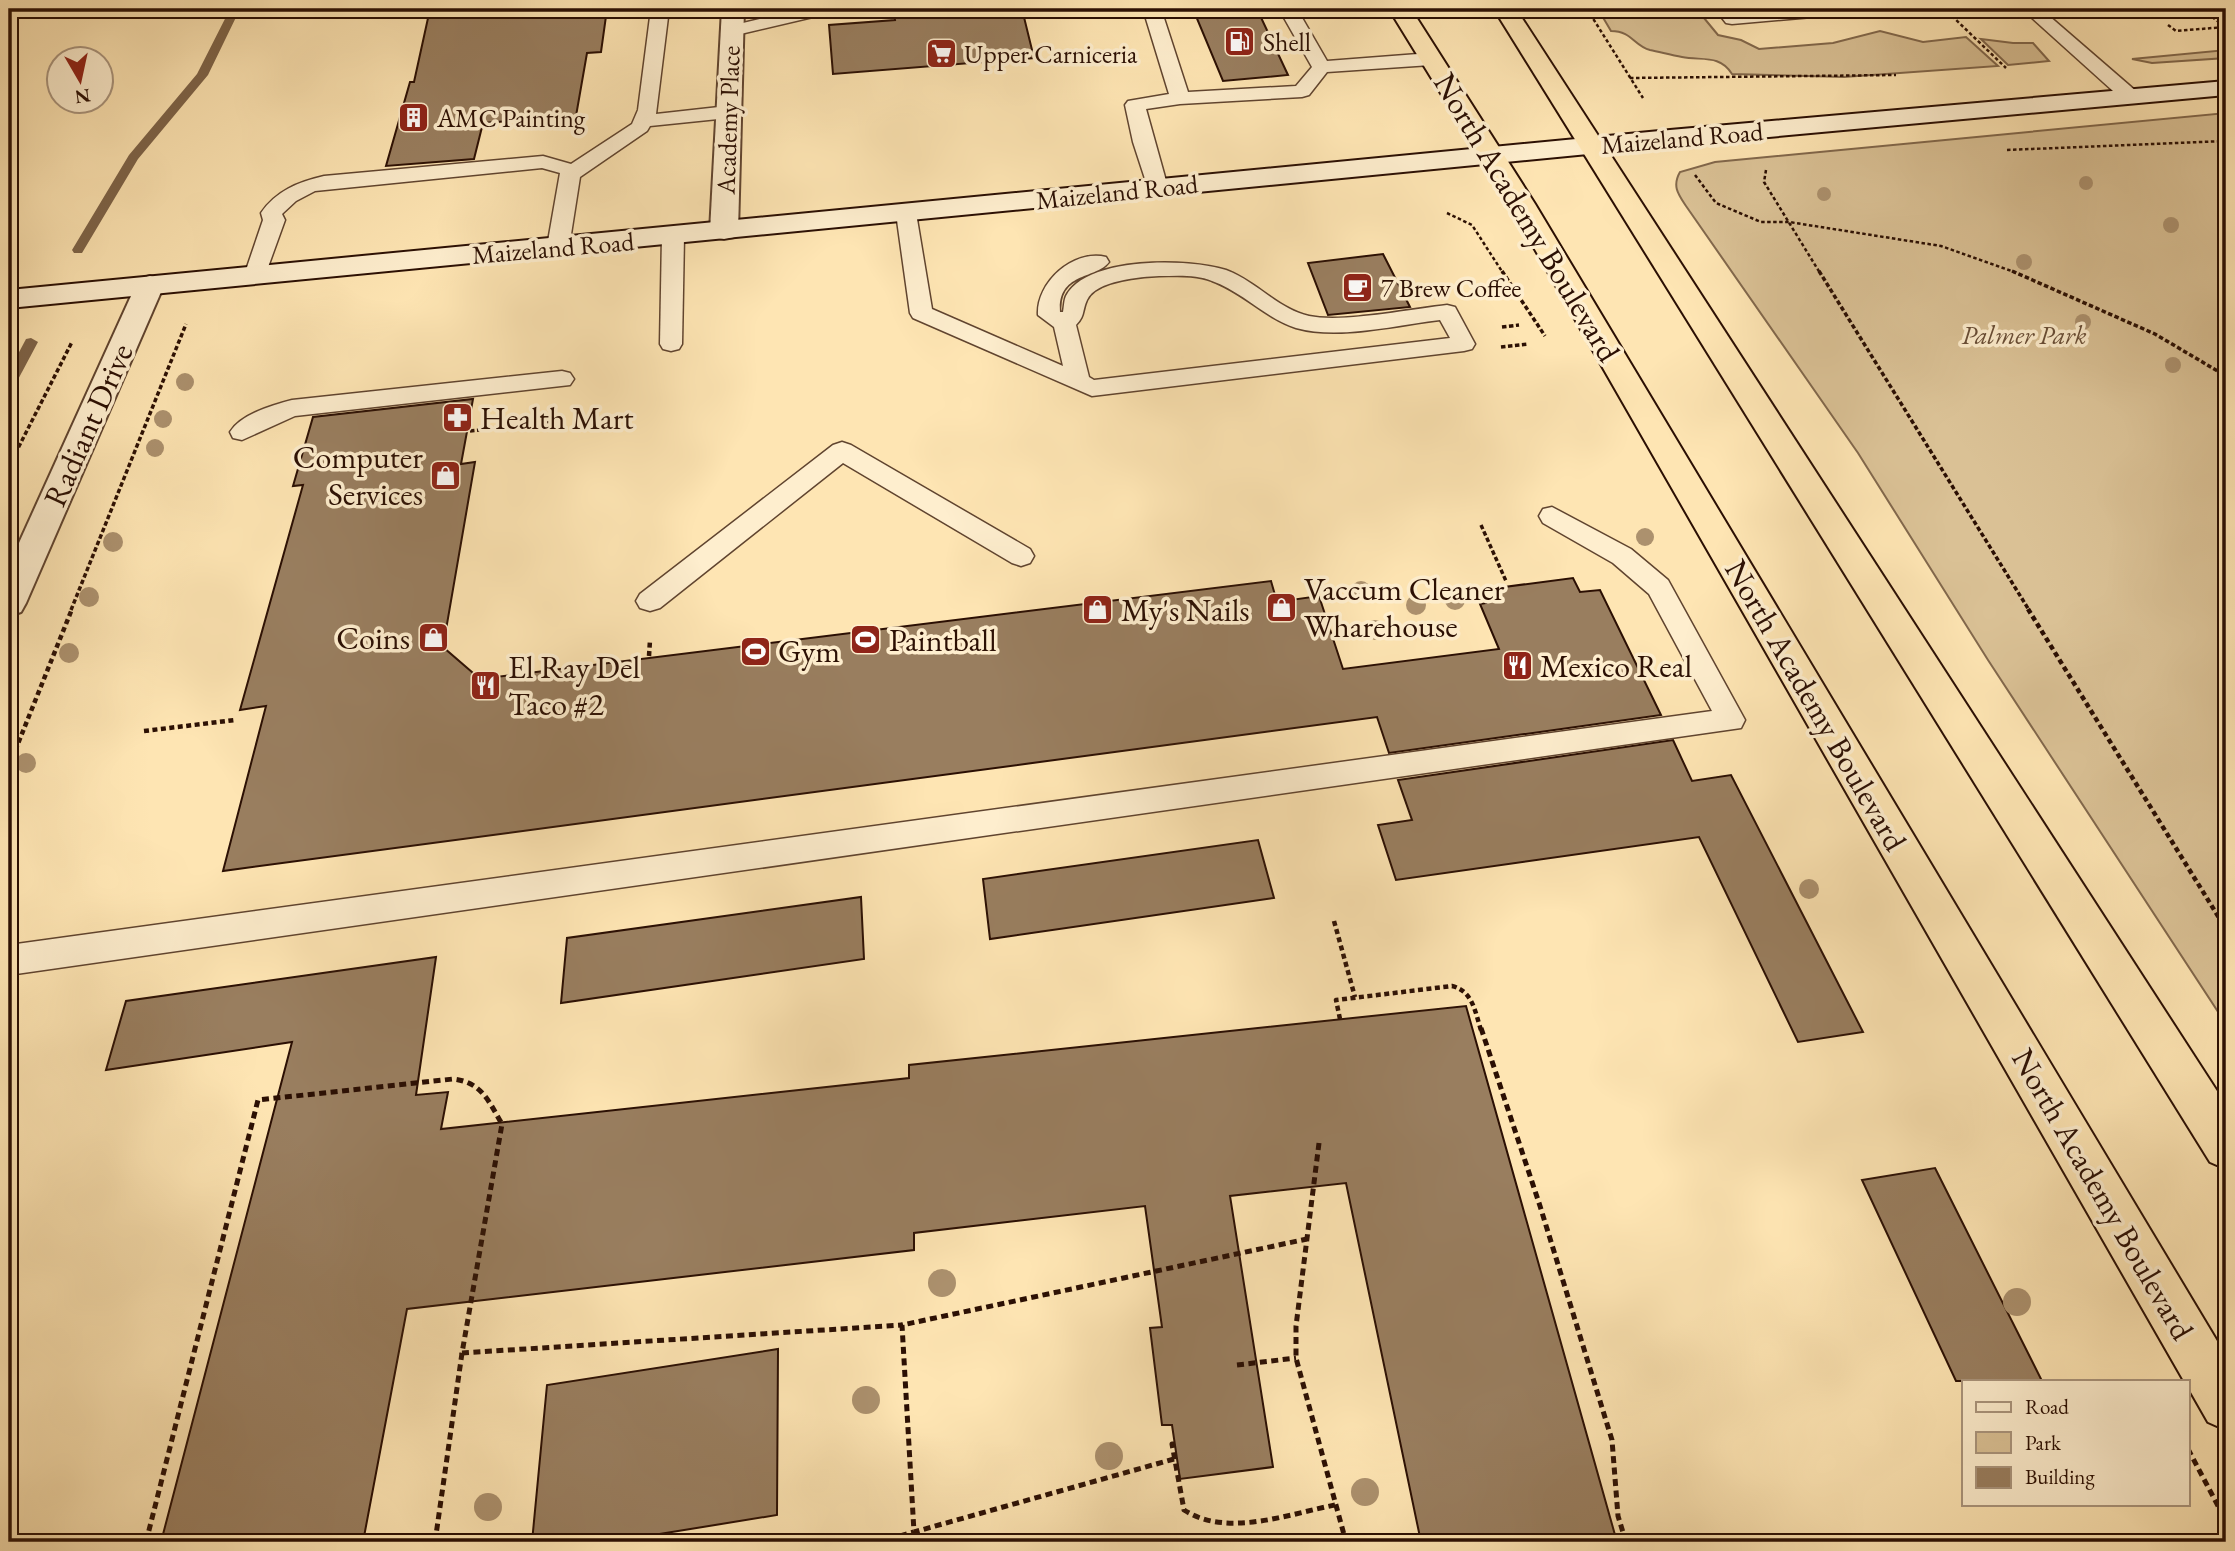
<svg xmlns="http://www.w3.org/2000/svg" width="2235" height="1551" viewBox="0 0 2235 1551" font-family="'EB Garamond',serif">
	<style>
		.green { fill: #dac195; stroke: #82684c; stroke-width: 2 }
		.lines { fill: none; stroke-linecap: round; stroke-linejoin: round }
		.stream { fill: #7e6449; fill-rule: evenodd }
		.building { fill: #997e5f; stroke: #2b0f03; stroke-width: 2 }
		.lane-casing { stroke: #60442f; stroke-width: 3 }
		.street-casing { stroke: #60442f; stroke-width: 4 }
		.secondary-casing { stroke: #2b0f03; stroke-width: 4 }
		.highway-casing { stroke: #2b0f03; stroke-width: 4 }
		.path-far3 { stroke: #2b0f03; stroke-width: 2.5; stroke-dasharray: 3.5 2.5; stroke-linecap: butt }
		.path-far2 { stroke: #2b0f03; stroke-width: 3.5; stroke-dasharray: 4.5 2.5; stroke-linecap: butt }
		.path-far1 { stroke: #2b0f03; stroke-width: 4.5; stroke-dasharray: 5 3.5; stroke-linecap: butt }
		.path { stroke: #2b0f03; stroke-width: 5; stroke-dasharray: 7 4.5; stroke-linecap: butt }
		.lane { fill: #feeece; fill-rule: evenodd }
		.street { fill: #feeece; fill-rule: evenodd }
		.secondary { fill: #feeece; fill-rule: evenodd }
		.highway { fill: #fee5b3; fill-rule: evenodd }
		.tree { fill: #ac916e }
		.labels { text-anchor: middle; stroke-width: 7; stroke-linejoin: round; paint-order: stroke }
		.far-poi-label { font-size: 26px; fill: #2b0f03; stroke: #feeece; text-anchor: start }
		.far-street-label { font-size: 26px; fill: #2b0f03; stroke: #feeece }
		.far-park-label { font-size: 26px; font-style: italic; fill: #684d36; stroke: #feeece }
		.street-label { font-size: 32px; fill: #2b0f03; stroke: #feeece }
		.poi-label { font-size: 32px; fill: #2b0f03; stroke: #feeece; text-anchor: start }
	</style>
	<rect width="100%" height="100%" fill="#fee5b3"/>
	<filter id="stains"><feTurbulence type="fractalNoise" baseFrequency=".00286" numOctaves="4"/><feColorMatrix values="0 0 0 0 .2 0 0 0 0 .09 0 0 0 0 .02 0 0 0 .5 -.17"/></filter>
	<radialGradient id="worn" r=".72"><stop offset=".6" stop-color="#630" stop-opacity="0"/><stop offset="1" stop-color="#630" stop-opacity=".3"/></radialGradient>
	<!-- green -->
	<g class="green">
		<path d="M1598 9H1662L1704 18 1718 35 1741 40 1759 49 1833 43 1880 31 1923 42 1966 37 1998 66 1844 77 1732 74C1720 54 1701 61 1682 57 1671 55 1660 52 1650 50 1634 46 1632 31 1611 31Z"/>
		<polygon points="1981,39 2013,43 2033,43 2049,61 2008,65"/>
		<polygon points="2226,50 2226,58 2152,63 2132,59"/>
		<path d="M2226 113V1024L1988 660 1858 453 1686 206C1678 194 1672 186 1680 172L1715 162Z"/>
	</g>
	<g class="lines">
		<!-- stream -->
		<g class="stream">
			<polygon points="230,9 240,9 208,75 138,159 82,253 74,253 72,250 129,155 197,74"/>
			<polygon points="31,338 38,342 14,387 9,389 9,371 26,339"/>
		</g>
	</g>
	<!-- building -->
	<g class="building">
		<polygon points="430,9 607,9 601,52 587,53 576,116 483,123 474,159 386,166 410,82 414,82"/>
		<polygon points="893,9 1022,9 1034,58 833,74 829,25 895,20"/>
		<polygon points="1193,9 1257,9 1288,75 1223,81"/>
		<polygon points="1383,254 1410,307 1328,315 1308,263"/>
		<polygon points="473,399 461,464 475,462 443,647 480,679 1271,581 1277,602 1319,596 1343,669 1499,649 1480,604 1486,603 1481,590 1573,578 1580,592 1600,590 1661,715 1389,753 1377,717 223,871 266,706 240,710 303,485 293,486 313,417"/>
		<polygon points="1673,740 1692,781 1731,775 1863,1032 1798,1042 1699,837 1396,880 1378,825 1412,820 1398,780"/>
		<polygon points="1258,840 1274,898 990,939 983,879"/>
		<polygon points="861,897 864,959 561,1003 567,938"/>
		<polygon points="436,957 416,1095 448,1092 441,1129 909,1078 909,1065 1466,1006 1617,1542 1421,1542 1346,1183 1230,1196 1273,1467 1180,1479 1172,1425 1162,1425 1150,1328 1162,1327 1145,1206 914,1233 914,1250 407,1309 363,1542 161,1542 292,1042 106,1070 126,1001"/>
		<polygon points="1935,1168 2042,1381 1956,1381 1862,1180"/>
		<polygon points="778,1349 777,1515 610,1542 532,1542 547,1385"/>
	</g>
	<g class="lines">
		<defs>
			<g id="lane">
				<path d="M651 9H669L656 114 728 106 738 112 728 118 650 126 647 131 580 177 569 247 566 252H550L547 247 560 173 542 168 315 191 296 201 282 214 285 220 263 281H247L244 276 263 220 261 213C276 191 298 182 324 176L543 156 571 164 632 124 638 110Z"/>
				<polygon points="803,9 833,9 830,13 732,36 723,31 726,27"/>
				<polygon points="1143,9 1161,9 1188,92 1296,86 1312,67 1279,9 1297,9 1327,61 1431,53 1440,59 1431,65 1327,72 1309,95 1302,97 1180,104 1146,109 1168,188 1165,192 1151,192 1148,188 1133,142 1125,105 1128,101 1169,94"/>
				<polygon points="1715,9 1733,9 1737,13 1788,9 1856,9 1847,14 1732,24 1726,23"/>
				<polygon points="2022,9 2041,9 2137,92 2140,96 2137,100 2123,100"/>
				<path d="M906 207 913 209 916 213 932 309 1063 366 1054 327 1038 315C1036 283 1073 249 1106 257L1109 262C1097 279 1057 272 1060 312H1063C1064 307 1064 300 1066 296 1086 256 1190 258 1226 270 1256 281 1278 309 1309 316 1343 323 1411 309 1447 305L1455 307 1475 344 1472 349 1464 351 1092 396 913 318 910 313 896 213 899 209ZM1159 276C1176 276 1196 274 1212 281 1243 292 1265 318 1296 328 1338 340 1397 325 1440 320L1450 338 1094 380 1089 377 1076 325C1085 316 1082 311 1087 300 1096 280 1141 277 1159 276Z"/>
				<polygon points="673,230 681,231 684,236 682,344 679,349 671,351 663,349 660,344 662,236 665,231"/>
				<path d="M562 371 570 373 574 379 570 385 295 416 242 440 233 438 230 432C241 414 273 405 292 400Z"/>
				<polygon points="842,442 851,445 1030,549 1034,556 1030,563 1021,566 1012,563 843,463 660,608 650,611 640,608 636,601 640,594 833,445"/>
				<polygon points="1552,507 1631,549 1668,580 1745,720 1741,728 9,975 9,945 1712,711 1649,594 1613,563 1543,523 1539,516 1543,509"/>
			</g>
			<g id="street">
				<polygon points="722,9 744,9 738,231 734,237 724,239 714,237 710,231"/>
				<polygon points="150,276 160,279 164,285 26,603 21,612 9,616 9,565 136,285 140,279"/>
			</g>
			<polygon id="secondary" points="2226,81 2226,95 1670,146 9,308 9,290 1670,130"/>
			<g id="highway">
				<polygon points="1389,9 1411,9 1535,204 2226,1356 2226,1430 2208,1422 2188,1387 2188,1381 2184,1381 1509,204"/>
				<polygon points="1494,9 1516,9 2226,1105 2226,1169 2210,1162"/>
			</g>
		</defs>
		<!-- lane casing -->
		<use href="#lane" class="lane-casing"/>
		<!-- street casing -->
		<use href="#street" class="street-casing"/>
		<!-- secondary casing -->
		<use href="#secondary" class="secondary-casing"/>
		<!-- highway casing -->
		<use href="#highway" class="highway-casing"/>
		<!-- path-far3 -->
		<g class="path-far3">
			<polyline points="1587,9 1643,98"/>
			<polyline points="1952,16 2006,68"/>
			<polyline points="2168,25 2176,31 2225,27 2202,9"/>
			<polyline points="1630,78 1896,75"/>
			<polyline points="2007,150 2226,141"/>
			<polyline points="1766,170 1764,182 1820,273"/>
			<polyline points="1695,175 1716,203 1761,222 1789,222 1941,246 2017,273"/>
			<polyline points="1447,213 1472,225 1503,273"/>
		</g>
		<!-- path-far2 -->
		<g class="path-far2">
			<polyline points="1502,271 1545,336"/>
			<polyline points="1819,271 2029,610"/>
			<polyline points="2012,271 2155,334 2226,376"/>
			<polyline points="1502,327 1519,325"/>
			<polyline points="1501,347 1528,344"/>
			<polyline points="470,431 557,422"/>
			<polyline points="9,466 72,342"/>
			<polyline points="1481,525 1506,581"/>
			<polyline points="71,610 186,324"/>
		</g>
		<!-- path-far1 -->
		<g class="path-far1">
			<polyline points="2028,609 2226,929"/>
			<polyline points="649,656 650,640"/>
			<polyline points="144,731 235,720"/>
			<polyline points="9,766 72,609"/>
			<polyline points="1334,921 1355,997"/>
			<path d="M1340 1019 1336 1000 1452 986C1473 991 1475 1012 1481 1030"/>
		</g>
		<!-- path -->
		<g class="path">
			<polyline points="1481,1028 1540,1206 1612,1440 1618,1516 1626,1542"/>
			<polyline points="1319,1143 1296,1326 1296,1358 1346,1542"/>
			<polyline points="1237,1365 1296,1358"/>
			<path d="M1175 1444H1172L1184 1510C1227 1538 1288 1514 1335 1505"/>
			<polyline points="2188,1449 2226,1521"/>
			<polyline points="1174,1459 914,1532 902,1325 1307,1239"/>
			<path d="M146 1542 258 1100 453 1079C482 1082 489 1102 502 1124L462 1353 902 1325"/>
			<polyline points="435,1542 462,1353"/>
			<polyline points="878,1542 914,1532"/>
		</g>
		<!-- lane -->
		<use href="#lane" class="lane"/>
		<!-- street -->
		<use href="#street" class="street"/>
		<!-- secondary -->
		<use href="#secondary" class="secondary"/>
		<!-- highway -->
		<use href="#highway" class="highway"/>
	</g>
	<!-- trees -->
	<g class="tree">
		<circle cx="2086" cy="183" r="7"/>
		<circle cx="1824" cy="194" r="7"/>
		<circle cx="2171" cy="225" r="8"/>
		<circle cx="2024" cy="262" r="8"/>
		<circle cx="2083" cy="322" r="8"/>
		<circle cx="2173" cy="365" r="8"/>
		<circle cx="185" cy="382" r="9"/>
		<circle cx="163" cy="419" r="9"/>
		<circle cx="155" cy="448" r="9"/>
		<circle cx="1645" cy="537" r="9"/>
		<circle cx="113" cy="542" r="10"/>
		<circle cx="1361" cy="591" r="10"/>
		<circle cx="89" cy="597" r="10"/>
		<circle cx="1455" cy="600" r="10"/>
		<circle cx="1416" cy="605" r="10"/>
		<circle cx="1375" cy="630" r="10"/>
		<circle cx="69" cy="653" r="10"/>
		<circle cx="26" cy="763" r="10"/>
		<circle cx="1809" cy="889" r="10"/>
		<circle cx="942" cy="1283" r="14"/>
		<circle cx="2017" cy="1302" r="14"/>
		<circle cx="866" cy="1400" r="14"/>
		<circle cx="1109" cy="1456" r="14"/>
		<circle cx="1365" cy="1492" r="14"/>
		<circle cx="488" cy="1507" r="14"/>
	</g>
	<!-- icons -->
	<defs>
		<symbol id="fuel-square" viewBox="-11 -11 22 22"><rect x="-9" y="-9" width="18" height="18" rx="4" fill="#8f2418" stroke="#feeece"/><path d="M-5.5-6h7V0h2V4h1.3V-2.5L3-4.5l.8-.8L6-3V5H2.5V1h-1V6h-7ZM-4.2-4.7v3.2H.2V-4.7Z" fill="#fff"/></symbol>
		<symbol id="supermarket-square" viewBox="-11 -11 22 22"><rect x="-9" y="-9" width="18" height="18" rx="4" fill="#8f2418" stroke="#feeece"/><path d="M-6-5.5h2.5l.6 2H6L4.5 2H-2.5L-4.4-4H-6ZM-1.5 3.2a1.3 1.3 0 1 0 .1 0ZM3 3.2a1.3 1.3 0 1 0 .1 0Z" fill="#fff"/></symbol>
		<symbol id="building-square" viewBox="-11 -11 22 22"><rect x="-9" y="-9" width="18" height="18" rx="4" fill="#8f2418" stroke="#feeece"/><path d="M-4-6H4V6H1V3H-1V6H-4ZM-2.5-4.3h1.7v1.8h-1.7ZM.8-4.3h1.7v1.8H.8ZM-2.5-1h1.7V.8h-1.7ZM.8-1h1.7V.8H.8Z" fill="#fff"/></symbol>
		<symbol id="cafe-square" viewBox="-11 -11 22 22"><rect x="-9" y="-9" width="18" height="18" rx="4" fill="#8f2418" stroke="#feeece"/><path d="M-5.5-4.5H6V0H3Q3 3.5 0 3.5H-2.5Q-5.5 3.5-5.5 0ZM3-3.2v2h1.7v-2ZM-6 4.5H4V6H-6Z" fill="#fff"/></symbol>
		<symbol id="pharmacy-square" viewBox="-11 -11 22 22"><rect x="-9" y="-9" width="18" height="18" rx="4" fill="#8f2418" stroke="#feeece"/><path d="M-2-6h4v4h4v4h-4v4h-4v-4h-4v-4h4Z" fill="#fff"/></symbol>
		<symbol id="shop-square" viewBox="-11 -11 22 22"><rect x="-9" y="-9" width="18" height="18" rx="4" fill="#8f2418" stroke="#feeece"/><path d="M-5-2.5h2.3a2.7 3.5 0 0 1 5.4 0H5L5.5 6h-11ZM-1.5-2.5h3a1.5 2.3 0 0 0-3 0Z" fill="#fff"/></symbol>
		<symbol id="stadium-square" viewBox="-11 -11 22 22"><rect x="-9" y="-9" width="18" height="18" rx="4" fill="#8f2418" stroke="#feeece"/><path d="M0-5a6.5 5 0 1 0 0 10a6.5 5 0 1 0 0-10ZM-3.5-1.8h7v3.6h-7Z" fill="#fff"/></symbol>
		<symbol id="restaurant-square" viewBox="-11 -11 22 22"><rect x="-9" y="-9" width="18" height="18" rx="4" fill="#8f2418" stroke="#feeece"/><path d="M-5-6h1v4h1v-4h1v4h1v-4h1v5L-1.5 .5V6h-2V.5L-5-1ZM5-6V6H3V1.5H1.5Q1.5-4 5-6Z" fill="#fff"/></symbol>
	</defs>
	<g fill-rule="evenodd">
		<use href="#fuel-square" x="1222" y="24" width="35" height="35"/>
		<use href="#supermarket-square" x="924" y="36" width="35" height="35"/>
		<use href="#building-square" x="396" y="100" width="35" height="35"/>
		<use href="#cafe-square" x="1340" y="270" width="35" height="35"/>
		<use href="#pharmacy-square" x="440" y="400" width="35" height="35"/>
		<use href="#shop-square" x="428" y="458" width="35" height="35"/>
		<use href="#shop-square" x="1264" y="590" width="35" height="35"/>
		<use href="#shop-square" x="1080" y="592" width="35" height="35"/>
		<use href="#shop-square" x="416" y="620" width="35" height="35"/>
		<use href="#stadium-square" x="848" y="622" width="35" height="35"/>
		<use href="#stadium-square" x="738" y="634" width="35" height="35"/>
		<use href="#restaurant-square" x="1500" y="648" width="35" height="35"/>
		<use href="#restaurant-square" x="468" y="668" width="35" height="35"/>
	</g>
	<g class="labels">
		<!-- far-poi labels -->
		<g class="far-poi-label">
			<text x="1263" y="51">Shell</text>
			<text x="964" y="63">Upper Carniceria</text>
			<text x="437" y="127">AMC Painting</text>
			<text x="1381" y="297">7 Brew Coffee</text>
		</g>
		<!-- far-street labels -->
		<g class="far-street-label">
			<text transform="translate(728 120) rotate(-88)" y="9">Academy Place</text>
			<text transform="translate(1682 138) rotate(-5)" y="9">Maizeland Road</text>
			<text transform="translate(1117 192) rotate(-6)" y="9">Maizeland Road</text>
			<text transform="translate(553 248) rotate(-5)" y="9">Maizeland Road</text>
		</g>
		<!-- far-park labels -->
		<g class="far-park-label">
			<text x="2024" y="344">Palmer Park</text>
		</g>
		<!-- street labels -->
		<g class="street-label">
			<text transform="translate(1527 217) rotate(59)" y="11">North Academy Boulevard</text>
			<text transform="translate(88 425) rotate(-66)" y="11">Radiant Drive</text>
			<text transform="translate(1816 705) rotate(60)" y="11">North Academy Boulevard</text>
			<text transform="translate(2103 1194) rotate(60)" y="11">North Academy Boulevard</text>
		</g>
		<!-- poi labels -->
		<g class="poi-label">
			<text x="480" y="429">Health Mart</text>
			<text x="423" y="468" text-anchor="end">Computer<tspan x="423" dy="37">Services</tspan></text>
			<text x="1304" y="600">Vaccum Cleaner<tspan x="1304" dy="37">Wharehouse</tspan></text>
			<text x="1121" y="621">My's Nails</text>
			<text x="410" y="649" text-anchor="end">Coins</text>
			<text x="889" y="651">Paintball</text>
			<text x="778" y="662">Gym</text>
			<text x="1540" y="677">Mexico Real</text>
			<text x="508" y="678">El Ray Del<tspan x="508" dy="37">Taco #2</tspan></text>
		</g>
	</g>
	<!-- margin -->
	<rect width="2235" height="1551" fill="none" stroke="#fee5b3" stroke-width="35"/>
	<rect x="10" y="10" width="2214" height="1530" fill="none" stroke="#2b0f03" stroke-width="3.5"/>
	<rect x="18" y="18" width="2200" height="1516" fill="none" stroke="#2b0f03" stroke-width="2"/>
	<!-- legend -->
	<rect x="1962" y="1380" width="228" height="126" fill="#feeece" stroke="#aa957d" stroke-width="2"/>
	<rect x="1976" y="1402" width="35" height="10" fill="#feeece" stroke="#aa957d" stroke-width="2"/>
	<text x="2025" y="1414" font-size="21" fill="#2b0f03">Road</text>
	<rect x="1976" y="1432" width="35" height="21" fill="#dac195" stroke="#aa957d" stroke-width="2"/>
	<text x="2025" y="1450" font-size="21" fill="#2b0f03">Park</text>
	<rect x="1976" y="1467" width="35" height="21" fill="#997e5f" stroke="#aa957d" stroke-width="2"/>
	<text x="2025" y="1484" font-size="21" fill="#2b0f03">Building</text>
	<!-- north arrow -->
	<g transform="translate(80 80) rotate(171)"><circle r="33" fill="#feeece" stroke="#aa957d" stroke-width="2"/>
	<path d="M0-5L12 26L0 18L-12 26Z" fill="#8f2418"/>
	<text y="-10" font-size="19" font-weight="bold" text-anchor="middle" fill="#2b0f03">N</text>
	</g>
	<rect width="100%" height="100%" filter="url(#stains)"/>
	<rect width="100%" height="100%" fill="url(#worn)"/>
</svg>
